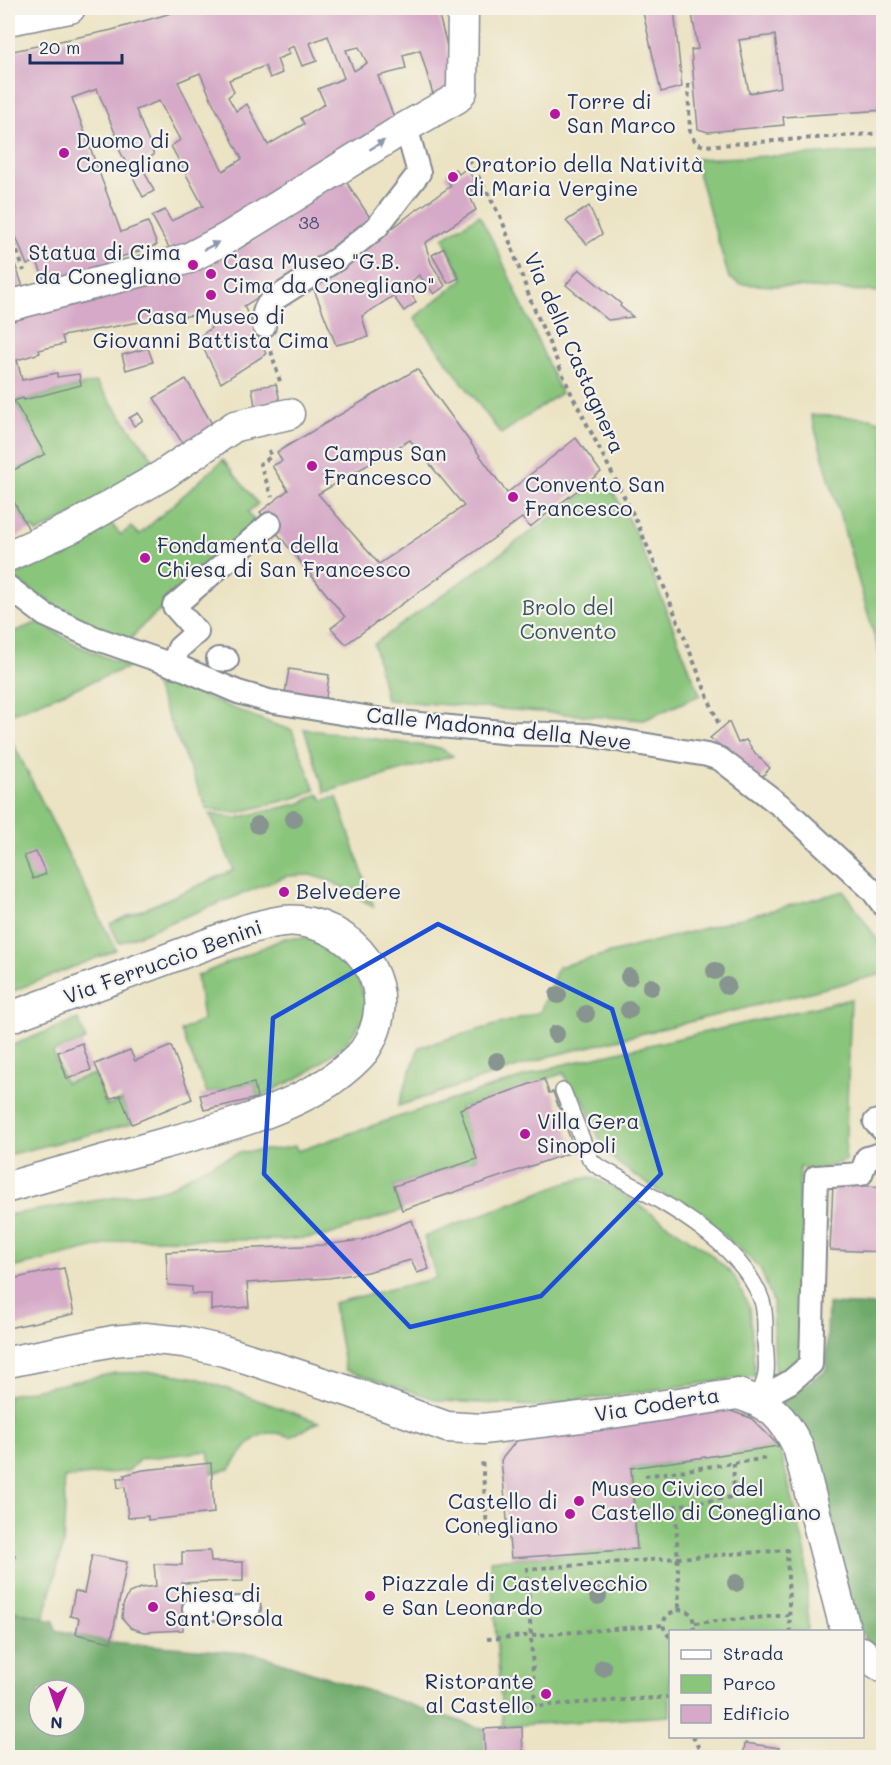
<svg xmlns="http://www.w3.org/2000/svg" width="891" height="1765" viewBox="0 0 891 1765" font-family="Mali,sans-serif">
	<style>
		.green { fill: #89c57a; stroke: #527a6c; stroke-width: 1.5 }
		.forest { fill: #6eaa6a; stroke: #446c64; stroke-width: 1.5; fill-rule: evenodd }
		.building { fill: #d5a9c7; fill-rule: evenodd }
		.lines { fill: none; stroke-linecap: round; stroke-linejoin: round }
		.service-casing { stroke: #838990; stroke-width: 18 }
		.pedestrian-casing { stroke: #838990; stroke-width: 26 }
		.minor-casing { stroke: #838990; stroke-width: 33 }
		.path { stroke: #838990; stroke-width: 4; stroke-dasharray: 4.5 4.5; stroke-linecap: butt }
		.service { stroke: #fff; stroke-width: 15 }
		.pedestrian { stroke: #fff; stroke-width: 22 }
		.minor { stroke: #fff; stroke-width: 30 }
		.tree { fill: #87948f }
		.oneway { fill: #8d97ae }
		.marked { fill: none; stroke: #1d4ed8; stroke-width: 4.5; stroke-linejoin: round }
		.poi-dot { fill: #b5179e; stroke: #f7f3e8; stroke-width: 2 }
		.labels { text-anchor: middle; stroke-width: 4.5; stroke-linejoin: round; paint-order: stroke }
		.number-label { font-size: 18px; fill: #4a4e78 }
		.poi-label { font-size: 21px; fill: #1b2f5e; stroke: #f7f3e8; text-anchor: start }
		.street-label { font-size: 21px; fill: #1b2f5e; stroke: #f7f3e8 }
		.park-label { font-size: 21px; fill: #365465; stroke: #f7f3e8 }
	</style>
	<rect width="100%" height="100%" fill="#f7f3e8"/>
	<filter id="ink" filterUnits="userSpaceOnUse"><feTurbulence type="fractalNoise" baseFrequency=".0167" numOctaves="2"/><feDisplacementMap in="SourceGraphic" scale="12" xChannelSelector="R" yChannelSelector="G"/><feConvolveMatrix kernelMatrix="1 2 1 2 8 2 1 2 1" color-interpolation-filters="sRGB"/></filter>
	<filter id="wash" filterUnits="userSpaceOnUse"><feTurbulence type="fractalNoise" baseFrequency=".008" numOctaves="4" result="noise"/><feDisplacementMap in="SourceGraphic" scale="24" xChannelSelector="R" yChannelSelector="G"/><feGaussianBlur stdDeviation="1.35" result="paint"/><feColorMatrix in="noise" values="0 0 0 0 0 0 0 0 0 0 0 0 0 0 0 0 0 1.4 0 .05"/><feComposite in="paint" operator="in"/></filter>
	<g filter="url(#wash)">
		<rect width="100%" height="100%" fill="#ebe3c3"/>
		<!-- green -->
		<g class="green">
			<polygon points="883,152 883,292 740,284 729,278 694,159"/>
			<polygon points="479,215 496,247 561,393 501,434 414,318 463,279 443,238"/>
			<polygon points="96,382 159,467 37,533 34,528 29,530 8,491 8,473 44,454 14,401 23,398 25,400"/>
			<polygon points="811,415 870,418 883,422 883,666"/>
			<polygon points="223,460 258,504 248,512 258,527 143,625 127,643 90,629 11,577 60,555 54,545 108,520 121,535 131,527 139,535"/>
			<polygon points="606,478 636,534 700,695 644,720 386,700 374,644"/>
			<polygon points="38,622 79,646 129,667 8,715 8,634"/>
			<polygon points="150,675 273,724 292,730 315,790 298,797 236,813 207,809"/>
			<polygon points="304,729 440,748 453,756 325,792"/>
			<polygon points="8,733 116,950 8,993"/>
			<polygon points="318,794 323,800 337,797 374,907 333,882 310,875 287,876 119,943 110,924 234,870 210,814 237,818 301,803"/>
			<polygon points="844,891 883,948 883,974 551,1056 398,1106 419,1047 540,1012 558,967"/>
			<polygon points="285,938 306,938 339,952 358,976 365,1003 364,1019 345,1044 306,1074 257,1098 254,1083 207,1093 181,1031 203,1019 197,976"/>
			<polygon points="851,999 845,1161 816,1170 800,1167 799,1196 807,1202 800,1358 778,1372 775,1373 773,1302 760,1268 723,1234 621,1166 608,1154 593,1126 584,1100 568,1085 564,1073 460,1109 477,1159 394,1186 402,1210 326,1236 284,1240 129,1239 8,1269 8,1215 167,1189 203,1168 241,1152 279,1149 295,1146 298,1151 395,1118 561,1065"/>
			<polygon points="78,1019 86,1040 53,1052 65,1083 94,1074 107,1106 122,1100 132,1124 8,1155 8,1047"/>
			<polygon points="590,1177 609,1185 707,1251 734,1276 749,1307 755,1376 536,1406 441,1401 345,1370 333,1303 436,1278 424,1237 564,1183"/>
			<path d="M161 1372 197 1378 319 1422 290 1437C259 1423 245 1447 230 1469L212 1473 208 1451 140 1459 128 1471 64 1478 65 1507 63 1546 44 1618 8 1610V1578L15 1556 8 1553V1395L115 1373Z"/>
			<polygon points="779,1446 806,1554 808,1631 670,1632 670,1716 503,1726 490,1560 637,1549 631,1468"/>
		</g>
		<!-- forest -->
		<g class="forest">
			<path d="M828 1304 883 1306V1655C874 1649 863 1643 862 1632L859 1631 779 1403 826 1370Z"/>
			<path d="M8 1610 54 1621 56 1630 111 1642 257 1654 484 1729 485 1757 8 1758ZM39 1690H75V1726H39Z"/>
		</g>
		<g id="blocks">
			<!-- building -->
			<g class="building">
				<path d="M189 8H437L446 42 454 90 435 101 420 50 403 55 406 69 378 76 397 125 173 255 152 216 165 210 171 221 203 206 171 146 180 140 159 101 136 110 154 155 140 162 154 191 143 197 114 139 117 138 97 89 72 98 121 232 148 222 157 245 118 258 122 269 48 290 37 261 27 265 8 216V52L112 30ZM328 36 344 78 318 89 325 104 301 118 304 124 268 145 247 104 236 111 228 97 234 92 229 80 265 66 270 78 282 73 277 59 290 54 287 49 294 46 302 66 317 61 310 43ZM359 47 367 63 354 71 346 50ZM200 73 212 101 242 159 223 171 178 82Z"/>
				<polygon points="642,8 674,8 682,87 661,92"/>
				<path d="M691 8H884V110L783 117 784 125 708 132 698 129 691 50 698 49 697 43ZM775 35 781 87 749 93 739 40Z"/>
				<polygon points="467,168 477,186 468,192 476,210 425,243 431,263 445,286 434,294 419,275 406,286 416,302 404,311 393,296 362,316 368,337 336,345 313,287 340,269 412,213 451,186 445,176 455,169 459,174"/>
				<polygon points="343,177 371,219 318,260 244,306 266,354 221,383 198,338 211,328 203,314 145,321 62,336 64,344 39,350 40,353 17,360 22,380 57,373 57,377 79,374 81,385 24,400 23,398 14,401 45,454 8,473 8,315 140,284 184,276 248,244"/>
				<polygon points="589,206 602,234 587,244 566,221"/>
				<polygon points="8,245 25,292 8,296"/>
				<polygon points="444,248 459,278 448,283 432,255"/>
				<polygon points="579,269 621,304 620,306 633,317 608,320 566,285"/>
				<polygon points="148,348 153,362 126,370 122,355"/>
				<path d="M417 369 507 493 576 438 601 472 530 527 522 518 346 644 331 628 345 617 260 512 288 490 272 466 282 461 277 452ZM410 440 464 506 379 564 318 494Z"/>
				<polygon points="186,379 215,429 186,449 154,398"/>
				<polygon points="276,384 279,397 279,404 256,412 252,388"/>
				<polygon points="138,413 143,420 134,426 129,418"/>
				<polygon points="8,491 29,530 8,542"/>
				<polygon points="8,598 20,606 8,615"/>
				<polygon points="289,669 329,675 326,698 285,693"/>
				<polygon points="729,722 738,743 746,740 755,753 770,768 760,779 741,761 710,738"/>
				<polygon points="36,852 46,874 33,879 24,856"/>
				<polygon points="82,1043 91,1070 67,1079 58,1052"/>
				<polygon points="171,1046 192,1099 132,1124 120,1095 110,1099 95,1064 130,1050 135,1061"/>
				<polygon points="544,1079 549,1093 553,1092 575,1151 402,1210 394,1186 477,1159 460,1109"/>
				<polygon points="254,1083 257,1098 204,1110 200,1095"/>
				<polygon points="833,1184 884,1187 884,1252 830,1250"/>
				<polygon points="412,1220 429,1269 417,1273 411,1260 367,1272 329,1278 247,1283 249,1307 211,1310 211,1294 192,1294 192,1287 168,1285 166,1252 323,1245 362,1240"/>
				<polygon points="64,1268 74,1314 8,1328 8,1287 13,1286 11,1279"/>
				<polygon points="722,1408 751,1418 779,1446 631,1468 637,1549 511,1558 501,1460 517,1440"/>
				<polygon points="211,1463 214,1513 148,1520 148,1516 128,1518 125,1487 118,1488 117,1478 125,1478 124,1475 143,1470"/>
				<polygon points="210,1551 211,1562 243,1562 243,1581 182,1583 183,1630 144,1632 131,1628 122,1618 123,1605 129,1593 141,1588 156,1586 154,1564 182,1565 182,1552"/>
				<polygon points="8,1553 15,1555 8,1576"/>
				<polygon points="92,1555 127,1562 111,1642 76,1634 79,1618 70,1616 75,1591 84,1593"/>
				<polygon points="522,1727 523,1758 485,1758 484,1729"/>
				<polygon points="745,1743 779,1748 778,1758 743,1758"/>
			</g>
		</g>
	</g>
	<g filter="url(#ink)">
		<use href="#blocks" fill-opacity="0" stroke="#838990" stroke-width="1.5"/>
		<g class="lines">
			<defs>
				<path id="service" d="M563 1091 590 1159 596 1165C652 1197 739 1237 762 1301 766 1313 765 1329 765 1342 766 1352 767 1364 766 1374 765 1382 760 1392 757 1400"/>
				<g id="pedestrian">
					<path d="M264 326C263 316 263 310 270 302L337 259 377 227 419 173 406 127"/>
					<polyline points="8,587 45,615 95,638 184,669 238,692 269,701 389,721 512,733 588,735 707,755 720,759 785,809 872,890 884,906"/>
					<polyline points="218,659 227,660"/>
					<polyline points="172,665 179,648 197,632 174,606 270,524"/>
					<polyline points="884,1119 875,1122 884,1131"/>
					<polyline points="757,1400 790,1382 811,1364 816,1177 861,1174 867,1158 884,1153"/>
					<polyline points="194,1609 249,1608"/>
				</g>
				<g id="minor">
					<polyline points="8,20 70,8"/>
					<polyline points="8,306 162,266 189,258 227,238 406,127 457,98 462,91 463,8"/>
					<polyline points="8,556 73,527 163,475 235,426 289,414"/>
					<path d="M8 1018 245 930C262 925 281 919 299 921 363 929 403 994 364 1051 355 1062 341 1073 330 1081 280 1113 222 1128 165 1143 113 1158 60 1172 8 1187"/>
					<path d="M8 1362 113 1341 145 1338 184 1342 224 1351 348 1391 447 1427 483 1429 605 1414 738 1394C770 1404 783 1416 798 1447L846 1632"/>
					<polyline points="862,1652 867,1657 884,1668"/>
				</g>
			</defs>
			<!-- service casing -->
			<use href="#service" class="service-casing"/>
			<!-- pedestrian casing -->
			<use href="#pedestrian" class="pedestrian-casing"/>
			<!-- minor casing -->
			<use href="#minor" class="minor-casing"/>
			<!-- path -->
			<g class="path">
				<path d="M688 84 690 132C693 140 696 143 704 146L884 133"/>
				<polyline points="469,160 486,190 502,220 530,299 570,391 636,520 657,569 719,725"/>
				<polyline points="8,226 24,271"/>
				<polyline points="271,351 281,385"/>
				<polyline points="269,450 271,457 260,464 272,497"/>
				<polyline points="734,1463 768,1458"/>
				<polyline points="645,1476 734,1463 733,1497 676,1506 679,1609"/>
				<polyline points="480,1536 487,1528 482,1459"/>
				<polyline points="695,1623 789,1615"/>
				<path d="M670 1637C645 1613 701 1593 693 1632"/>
				<polyline points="487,1639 664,1625"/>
				<polyline points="670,1697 535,1706 527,1569 787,1550 790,1632"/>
				<polyline points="693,1736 697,1745 711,1758"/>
			</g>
			<!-- service -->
			<use href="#service" class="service"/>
			<!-- pedestrian -->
			<use href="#pedestrian" class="pedestrian"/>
			<!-- minor -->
			<use href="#minor" class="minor"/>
		</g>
		<!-- trees -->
		<g class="tree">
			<circle cx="294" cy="819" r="9"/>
			<circle cx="258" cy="825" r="9"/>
			<circle cx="715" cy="971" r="9"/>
			<circle cx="629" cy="977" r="9"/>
			<circle cx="727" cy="986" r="9"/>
			<circle cx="651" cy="987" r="9"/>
			<circle cx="558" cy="995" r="9"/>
			<circle cx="629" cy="1010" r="9"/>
			<circle cx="586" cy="1014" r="9"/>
			<circle cx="556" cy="1034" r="9"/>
			<circle cx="497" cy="1061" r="9"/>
			<circle cx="736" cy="1583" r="9"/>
			<circle cx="598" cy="1596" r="9"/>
			<circle cx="603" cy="1668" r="9"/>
		</g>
		<!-- one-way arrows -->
		<defs><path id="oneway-solid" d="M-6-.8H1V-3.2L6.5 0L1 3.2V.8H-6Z" transform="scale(1.5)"/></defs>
		<g class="oneway">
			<use href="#oneway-solid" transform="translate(377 145) rotate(-32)"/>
			<use href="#oneway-solid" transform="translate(211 246) rotate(-27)"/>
		</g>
	</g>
	<!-- marked area -->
	<path class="marked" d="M438 924 612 1009 661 1174 541 1296 410 1327 264 1174 273 1018Z"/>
	<!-- markers -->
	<g class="poi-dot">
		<circle cx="555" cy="114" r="6"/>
		<circle cx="64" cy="153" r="6"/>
		<circle cx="453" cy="177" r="6"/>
		<circle cx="193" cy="265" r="6"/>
		<circle cx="211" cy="274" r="6"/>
		<circle cx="211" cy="295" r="6"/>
		<circle cx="312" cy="466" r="6"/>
		<circle cx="513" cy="497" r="6"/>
		<circle cx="145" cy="558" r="6"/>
		<circle cx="284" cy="892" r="6"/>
		<circle cx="525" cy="1134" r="6"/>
		<circle cx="579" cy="1501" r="6"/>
		<circle cx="570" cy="1514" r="6"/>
		<circle cx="370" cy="1596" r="6"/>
		<circle cx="153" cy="1607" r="6"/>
		<circle cx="546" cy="1694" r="6"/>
	</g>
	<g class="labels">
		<!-- number labels -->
		<g class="number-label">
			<text x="309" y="229">38</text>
		</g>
		<!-- poi labels -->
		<g class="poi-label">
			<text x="567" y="109">Torre di<tspan x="567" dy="24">San Marco</tspan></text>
			<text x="76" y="148">Duomo di<tspan x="76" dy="24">Conegliano</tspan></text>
			<text x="465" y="172">Oratorio della Natività<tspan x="465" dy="24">di Maria Vergine</tspan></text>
			<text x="181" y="260" text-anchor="end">Statua di Cima<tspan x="181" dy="24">da Conegliano</tspan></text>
			<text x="223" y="269">Casa Museo "G.B.<tspan x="223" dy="24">Cima da Conegliano"</tspan></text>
			<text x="211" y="324" text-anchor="middle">Casa Museo di<tspan x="211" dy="24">Giovanni Battista Cima</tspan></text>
			<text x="324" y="461">Campus San<tspan x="324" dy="24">Francesco</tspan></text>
			<text x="525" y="492">Convento San<tspan x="525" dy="24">Francesco</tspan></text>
			<text x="157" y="553">Fondamenta della<tspan x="157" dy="24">Chiesa di San Francesco</tspan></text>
			<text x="296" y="899">Belvedere</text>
			<text x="537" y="1129">Villa Gera<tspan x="537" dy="24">Sinopoli</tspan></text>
			<text x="591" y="1496">Museo Civico del<tspan x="591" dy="24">Castello di Conegliano</tspan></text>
			<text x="558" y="1509" text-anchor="end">Castello di<tspan x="558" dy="24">Conegliano</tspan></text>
			<text x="382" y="1591">Piazzale di Castelvecchio<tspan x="382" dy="24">e San Leonardo</tspan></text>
			<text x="165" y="1602">Chiesa di<tspan x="165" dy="24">Sant'Orsola</tspan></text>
			<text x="534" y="1689" text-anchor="end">Ristorante<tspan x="534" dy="24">al Castello</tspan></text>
		</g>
		<!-- street labels -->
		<g class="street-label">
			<text transform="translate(574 353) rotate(66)" y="7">Via della Castagnera</text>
			<text transform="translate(499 729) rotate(6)" y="7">Calle Madonna della Neve</text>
			<text transform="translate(163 962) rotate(-20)" y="7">Via Ferruccio Benini</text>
			<text transform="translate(657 1405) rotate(-9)" y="7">Via Coderta</text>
		</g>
		<!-- park labels -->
		<g class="park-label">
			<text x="568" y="615">Brolo del<tspan x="568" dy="24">Convento</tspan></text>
		</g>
	</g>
	<!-- margin -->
	<rect width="891" height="1765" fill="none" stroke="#f7f3e8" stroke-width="30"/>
	<!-- legend -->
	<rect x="669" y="1630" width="195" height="108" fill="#f7f3e8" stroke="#9fa5b1" stroke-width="1.5"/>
	<rect x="681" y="1650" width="30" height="9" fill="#ffffff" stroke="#9fa5b1" stroke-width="1.5"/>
	<text x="723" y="1660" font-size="18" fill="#1b2f5e">Strada</text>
	<rect x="681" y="1675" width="30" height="18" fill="#89c57a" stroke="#9fa5b1" stroke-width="1.5"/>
	<text x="723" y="1690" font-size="18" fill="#1b2f5e">Parco</text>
	<rect x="681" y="1705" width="30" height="18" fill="#d5a9c7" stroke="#9fa5b1" stroke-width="1.5"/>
	<text x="723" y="1720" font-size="18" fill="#1b2f5e">Edificio</text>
	<!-- north arrow -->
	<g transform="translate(57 1708) rotate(182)"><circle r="28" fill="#f7f3e8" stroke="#9fa5b1" stroke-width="1.5"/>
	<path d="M0-4.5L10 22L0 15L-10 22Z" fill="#b5179e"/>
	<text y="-9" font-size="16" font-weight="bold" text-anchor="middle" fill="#1b2f5e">N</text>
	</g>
	<!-- scale -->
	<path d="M30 54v9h92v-9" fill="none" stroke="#1b2f5e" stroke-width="3"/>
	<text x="39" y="54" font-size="18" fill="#1b2f5e" stroke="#f7f3e8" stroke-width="4.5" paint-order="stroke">20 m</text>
</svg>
